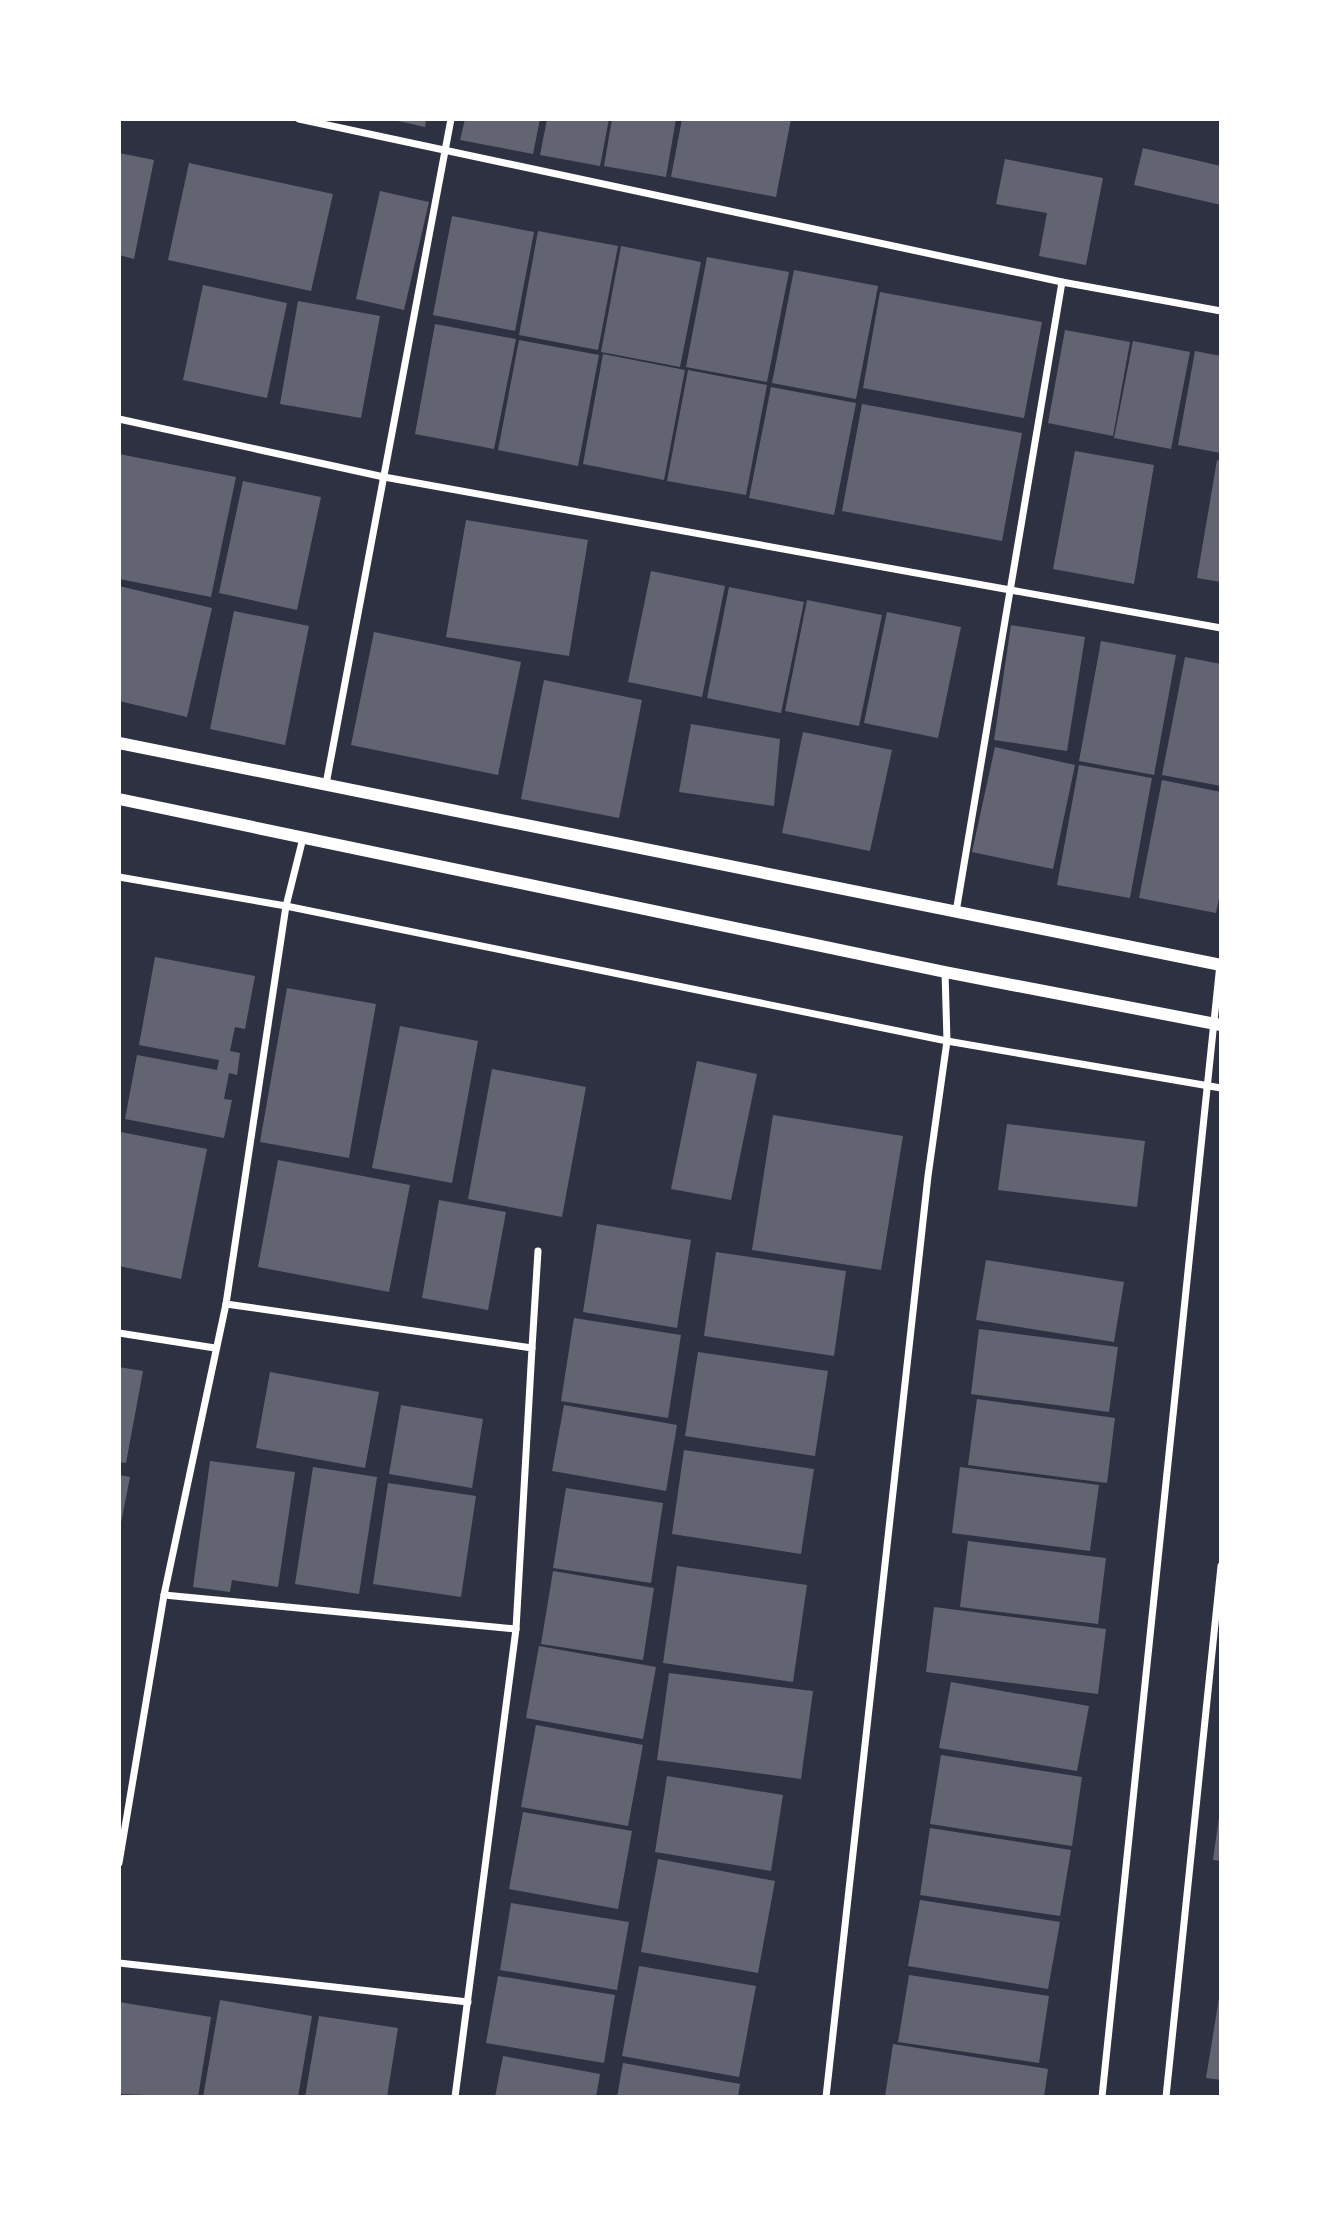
<svg xmlns="http://www.w3.org/2000/svg" width="1340" height="2216" viewBox="0 0 1340 2216" font-family="Ubuntu,sans-serif">
	<style>
		.building { fill: #626471 }
		.lines { fill: none; stroke-linecap: round; stroke-linejoin: round }
		.minor { stroke: #fff; stroke-width: 7 }
		.tertiary { stroke: #fff; stroke-width: 12 }
	</style>
	<rect width="100%" height="100%" fill="#2d3142"/>
	<!-- building -->
	<g class="building">
		<polygon points="389,119 426,119 425,127"/>
		<polygon points="465,119 540,119 533,154 460,140"/>
		<polygon points="547,119 609,119 600,166 540,155"/>
		<polygon points="612,119 676,119 666,177 604,166"/>
		<polygon points="682,119 791,119 776,197 671,177"/>
		<polygon points="1143,148 1221,166 1221,205 1134,185"/>
		<polygon points="119,153 154,160 134,259 119,255"/>
		<polygon points="1005,159 1103,178 1086,265 1039,256 1047,213 996,204"/>
		<polygon points="189,163 333,194 311,291 168,260"/>
		<polygon points="380,191 429,202 404,310 356,299"/>
		<polygon points="452,216 534,232 515,331 433,315"/>
		<polygon points="538,231 618,246 598,350 519,335"/>
		<polygon points="621,246 701,262 680,367 601,352"/>
		<polygon points="707,257 789,272 767,382 686,367"/>
		<polygon points="794,270 878,286 856,399 772,383"/>
		<polygon points="203,285 287,303 267,398 183,380"/>
		<polygon points="880,292 1042,322 1024,418 863,388"/>
		<polygon points="298,301 380,316 361,418 280,404"/>
		<polygon points="435,324 516,339 494,449 415,434"/>
		<polygon points="1065,330 1130,342 1113,436 1048,423"/>
		<polygon points="519,340 599,355 578,466 498,450"/>
		<polygon points="1133,341 1190,352 1171,449 1114,438"/>
		<polygon points="1195,351 1221,356 1221,453 1178,445"/>
		<polygon points="603,354 685,370 664,480 583,464"/>
		<polygon points="688,370 767,385 746,495 667,481"/>
		<polygon points="771,387 856,403 834,515 749,498"/>
		<polygon points="862,404 1022,433 1002,541 842,511"/>
		<polygon points="1075,451 1154,465 1134,584 1053,569"/>
		<polygon points="119,454 236,477 211,597 119,579"/>
		<polygon points="1217,460 1221,461 1221,582 1197,578"/>
		<polygon points="243,481 321,497 297,610 219,593"/>
		<polygon points="466,520 588,540 569,656 446,637"/>
		<polygon points="651,571 725,586 702,697 628,682"/>
		<polygon points="119,586 212,608 187,717 119,701"/>
		<polygon points="729,587 804,602 781,713 707,698"/>
		<polygon points="807,600 882,615 859,726 785,711"/>
		<polygon points="234,611 309,626 285,745 210,729"/>
		<polygon points="887,612 961,627 938,738 864,723"/>
		<polygon points="1011,625 1085,637 1067,751 994,740"/>
		<polygon points="374,632 521,662 498,775 351,745"/>
		<polygon points="1101,641 1176,655 1154,775 1079,761"/>
		<polygon points="1185,657 1221,664 1221,786 1162,775"/>
		<polygon points="544,680 642,700 619,818 521,799"/>
		<polygon points="691,724 780,739 774,806 679,792"/>
		<polygon points="803,732 892,750 870,851 782,833"/>
		<polygon points="995,747 1075,765 1053,869 972,852"/>
		<polygon points="1079,765 1152,778 1130,898 1057,885"/>
		<polygon points="1162,780 1221,792 1221,889 1216,913 1139,898"/>
		<polygon points="155,957 255,976 245,1029 235,1027 230,1051 240,1053 237,1075 229,1073 224,1099 232,1100 224,1138 125,1119 137,1055 217,1070 219,1060 139,1045"/>
		<polygon points="287,988 376,1004 349,1158 260,1142"/>
		<polygon points="400,1026 478,1041 452,1183 372,1168"/>
		<polygon points="697,1061 757,1074 731,1200 671,1189"/>
		<polygon points="492,1069 586,1087 562,1217 468,1199"/>
		<polygon points="773,1115 903,1136 881,1270 752,1250"/>
		<polygon points="1007,1124 1145,1141 1137,1207 998,1190"/>
		<polygon points="121,1132 207,1149 181,1279 119,1266"/>
		<polygon points="278,1160 410,1185 389,1292 258,1267"/>
		<polygon points="439,1200 506,1212 488,1310 422,1298"/>
		<polygon points="597,1224 691,1240 677,1328 583,1312"/>
		<polygon points="716,1252 846,1271 834,1356 704,1336"/>
		<polygon points="986,1260 1124,1282 1114,1342 976,1320"/>
		<polygon points="574,1318 681,1335 668,1418 561,1401"/>
		<polygon points="979,1329 1118,1347 1109,1412 971,1394"/>
		<polygon points="698,1352 828,1371 815,1456 685,1436"/>
		<polygon points="119,1367 143,1371 126,1463 119,1462"/>
		<polygon points="270,1372 379,1392 365,1468 256,1448"/>
		<polygon points="977,1399 1115,1418 1107,1483 968,1465"/>
		<polygon points="401,1405 483,1419 472,1488 389,1474"/>
		<polygon points="564,1405 677,1425 666,1491 552,1471"/>
		<polygon points="684,1450 814,1469 801,1554 672,1534"/>
		<polygon points="210,1461 295,1472 278,1587 232,1580 230,1592 193,1587"/>
		<polygon points="313,1467 377,1477 359,1594 295,1584"/>
		<polygon points="960,1467 1099,1485 1090,1551 952,1533"/>
		<polygon points="119,1475 130,1477 120,1528 119,1527"/>
		<polygon points="388,1483 476,1496 461,1597 373,1584"/>
		<polygon points="566,1488 663,1503 651,1583 553,1568"/>
		<polygon points="968,1541 1106,1558 1098,1624 960,1607"/>
		<polygon points="677,1566 807,1585 793,1682 663,1663"/>
		<polygon points="553,1571 654,1588 643,1660 541,1644"/>
		<polygon points="934,1607 1106,1629 1098,1694 926,1672"/>
		<polygon points="539,1646 656,1667 643,1739 526,1718"/>
		<polygon points="669,1673 813,1691 801,1779 657,1760"/>
		<polygon points="951,1682 1089,1706 1077,1771 939,1748"/>
		<polygon points="536,1725 643,1745 628,1826 521,1807"/>
		<polygon points="941,1755 1082,1777 1072,1846 930,1824"/>
		<polygon points="667,1776 783,1795 771,1871 655,1852"/>
		<polygon points="523,1812 632,1831 618,1909 509,1889"/>
		<polygon points="1219,1817 1221,1817 1221,1861 1213,1860"/>
		<polygon points="930,1828 1071,1850 1060,1916 920,1895"/>
		<polygon points="658,1859 775,1881 758,1973 641,1952"/>
		<polygon points="920,1900 1060,1922 1048,1989 908,1966"/>
		<polygon points="511,1903 629,1922 617,1990 500,1970"/>
		<polygon points="639,1966 756,1986 739,2077 622,2056"/>
		<polygon points="909,1975 1049,1996 1039,2063 898,2042"/>
		<polygon points="498,1976 615,1995 604,2063 486,2043"/>
		<polygon points="1220,1992 1221,1992 1221,2080 1206,2078"/>
		<polygon points="220,2000 312,2016 298,2097 203,2097"/>
		<polygon points="119,2002 211,2017 198,2097 119,2094"/>
		<polygon points="319,2016 398,2028 387,2097 305,2097"/>
		<polygon points="893,2044 1048,2069 1044,2097 885,2097"/>
		<polygon points="503,2056 600,2074 596,2097 495,2097"/>
		<polygon points="623,2063 740,2084 738,2097 617,2097"/>
	</g>
	<g class="lines">
		<!-- minor -->
		<g class="minor">
			<polyline points="299,119 1062,282 1221,311"/>
			<polyline points="119,419 384,477 1221,628"/>
			<polyline points="326,784 451,119"/>
			<polyline points="119,877 286,906 947,1041 1221,1088"/>
			<polyline points="956,912 1062,282"/>
			<polyline points="226,1304 532,1348 516,1629 455,2097"/>
			<polyline points="119,1333 215,1348"/>
			<polyline points="532,1348 538,1251"/>
			<polyline points="164,1595 516,1629"/>
			<polyline points="119,1863 164,1595 226,1304 286,906 303,838"/>
			<polyline points="119,1963 468,2002"/>
			<polyline points="826,2097 928,1176 947,1041 945,972"/>
			<polyline points="1102,2097 1220,964"/>
			<polyline points="1166,2097 1221,1566"/>
		</g>
		<!-- tertiary -->
		<g class="tertiary">
			<polyline points="119,743 1221,965"/>
			<polyline points="119,799 945,972 1221,1025"/>
		</g>
	</g>
	<!-- border -->
	<rect width="1340" height="2216" fill="none" stroke="#ffffff" stroke-width="242"/>
</svg>
